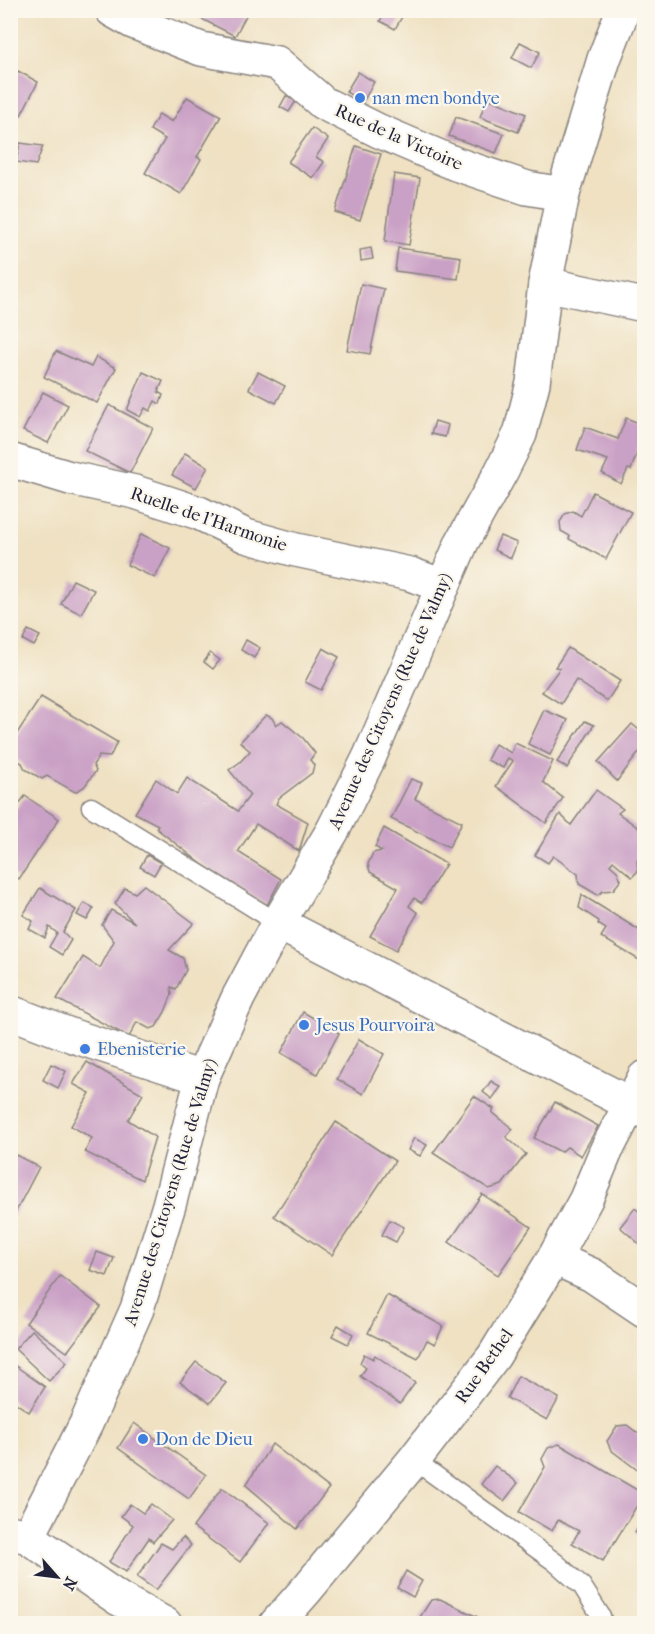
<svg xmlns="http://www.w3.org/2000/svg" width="655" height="1634" viewBox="0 0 655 1634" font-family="'IM FELL French Canon',serif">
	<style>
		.building { fill: #caa1c6 }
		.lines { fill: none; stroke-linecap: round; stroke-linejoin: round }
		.service-casing { stroke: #88827e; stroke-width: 21 }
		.minor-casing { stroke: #88827e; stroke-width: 36 }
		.service { stroke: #fff; stroke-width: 18 }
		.minor { stroke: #fff; stroke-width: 33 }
		.shop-dot { fill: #3f7fe0; stroke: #fbf7ec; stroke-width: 2 }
		.labels { text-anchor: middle; stroke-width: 4.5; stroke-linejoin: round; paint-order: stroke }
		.shop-label { font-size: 18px; fill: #366cbe; stroke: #fbf7ec; text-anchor: start }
		.street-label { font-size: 18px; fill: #22223b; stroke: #fbf7ec }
	</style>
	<rect width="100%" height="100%" fill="#fbf7ec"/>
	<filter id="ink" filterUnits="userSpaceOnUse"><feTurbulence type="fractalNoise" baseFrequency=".0167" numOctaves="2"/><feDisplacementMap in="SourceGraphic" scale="12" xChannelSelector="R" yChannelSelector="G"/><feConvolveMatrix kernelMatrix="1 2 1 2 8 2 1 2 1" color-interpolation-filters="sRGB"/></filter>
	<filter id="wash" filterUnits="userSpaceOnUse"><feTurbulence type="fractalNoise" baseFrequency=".008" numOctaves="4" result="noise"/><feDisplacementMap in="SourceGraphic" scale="24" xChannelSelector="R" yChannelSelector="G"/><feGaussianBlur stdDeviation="1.35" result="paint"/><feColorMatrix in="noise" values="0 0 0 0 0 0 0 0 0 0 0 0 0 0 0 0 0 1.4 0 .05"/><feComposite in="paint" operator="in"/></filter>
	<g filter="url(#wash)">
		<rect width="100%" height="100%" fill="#efe1c2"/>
		<g id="blocks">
			<!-- building -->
			<g class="building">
				<polygon points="192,10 249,10 235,36 190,13"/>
				<polygon points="386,10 396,10 403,15 395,29 380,21"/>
				<polygon points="520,42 540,52 531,68 512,58"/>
				<polygon points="18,71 38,82 21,115 10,109 10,84"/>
				<polygon points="358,72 374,82 363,102 346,92"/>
				<polygon points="286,96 296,101 289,112 280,107"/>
				<polygon points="187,97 221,116 197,157 201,159 181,194 145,173 165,139 150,130 159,114 172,122"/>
				<polygon points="487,98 526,114 518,132 480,117"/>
				<polygon points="456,117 504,134 496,153 449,136"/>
				<polygon points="312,128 328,139 316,157 324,162 313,178 288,162"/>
				<polygon points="20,143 43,146 36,165 16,162"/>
				<polygon points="356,146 381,154 360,220 335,212"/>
				<polygon points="394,174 420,178 409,245 385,241"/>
				<polygon points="371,248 373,259 361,261 360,250"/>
				<polygon points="398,248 461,257 458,279 395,271"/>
				<polygon points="361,284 384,289 370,354 347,350"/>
				<polygon points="56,351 91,367 96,357 116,368 97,403 44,377"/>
				<polygon points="143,372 163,381 158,392 163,395 160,404 155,401 150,411 145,408 140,417 127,410"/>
				<polygon points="258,372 285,386 276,403 249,389"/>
				<polygon points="43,392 68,405 48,443 23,431"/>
				<polygon points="109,405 153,428 130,473 85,451"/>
				<polygon points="626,418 644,425 644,433 631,470 628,469 621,484 602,473 608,460 577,450 585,427 618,439"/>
				<polygon points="435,421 448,425 445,437 431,434"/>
				<polygon points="185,453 208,467 196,488 172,475"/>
				<polygon points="593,492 631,512 606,559 569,539 570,536 561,531 560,522 565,514 573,511 581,516"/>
				<polygon points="141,534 170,548 155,578 127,565"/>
				<polygon points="500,536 517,543 511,558 494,550"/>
				<polygon points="73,580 94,590 81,614 61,604"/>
				<polygon points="28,630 40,636 34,646 23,640"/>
				<polygon points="246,640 260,648 254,658 241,650"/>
				<polygon points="323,648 339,657 321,690 305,682"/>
				<polygon points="568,648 620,681 607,701 576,680 561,704 542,692 560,668 555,667"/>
				<polygon points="210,653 220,660 213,669 204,662"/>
				<polygon points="41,697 117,742 110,757 99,756 93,765 96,771 84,787 75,792 47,776 42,779 25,769 22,763 10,756 10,744"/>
				<polygon points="544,710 568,720 550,755 528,744"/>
				<polygon points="266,715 272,718 276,725 282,721 303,738 315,753 310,760 314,765 312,773 279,798 276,804 308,822 299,851 256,824 238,852 281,879 267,905 203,865 156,828 158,825 135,813 156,779 177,794 187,778 238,811 250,795 229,770 240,762 250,751 240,742"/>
				<polygon points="585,721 594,725 567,768 557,762"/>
				<polygon points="632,724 644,734 644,746 617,781 598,762"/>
				<polygon points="515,743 553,761 543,782 563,798 546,823 496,786 513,761 508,758 503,768 487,760 495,744 511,753"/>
				<polygon points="411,779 422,783 415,799 462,822 449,847 391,819"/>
				<polygon points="596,790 623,809 618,813 644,832 644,852 637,861 638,871 632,877 613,861 610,865 617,871 621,880 613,890 603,891 598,895 579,884 578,874 553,856 548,863 535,855 560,814 571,825"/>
				<polygon points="25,796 59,819 19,879 10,873 10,817"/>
				<polygon points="384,828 446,864 422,903 414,898 409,906 418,913 396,950 370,936 398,888 370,872 368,864 373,853 382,851 375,847"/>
				<polygon points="147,855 161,863 154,875 140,867"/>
				<polygon points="144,885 194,923 169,950 183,958 186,970 176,989 171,987 172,994 165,1012 156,1027 150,1029 137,1022 129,1037 57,999 83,957 100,968 114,941 102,925 111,910 135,923 115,904 125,888 135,893"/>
				<polygon points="40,888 76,910 63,932 71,940 62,955 49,947 57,933 49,927 45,938 29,929 33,921 23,915"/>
				<polygon points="582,895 644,933 644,963 601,937 606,929 598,924 599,921 579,908"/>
				<polygon points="84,903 94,908 87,920 77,915"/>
				<polygon points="303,1012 339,1033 317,1074 281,1053"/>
				<polygon points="359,1039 384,1054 363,1094 337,1079"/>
				<polygon points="87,1062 143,1094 128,1120 155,1137 142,1180 85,1152 92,1138 71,1126 90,1093 73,1084"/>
				<polygon points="51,1064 66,1071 58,1088 43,1080"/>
				<polygon points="491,1081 501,1087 492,1099 483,1092"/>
				<polygon points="474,1096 494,1109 492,1112 513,1129 506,1137 526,1154 502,1185 489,1189 433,1153"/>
				<polygon points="555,1102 598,1126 581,1156 567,1147 561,1152 534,1138"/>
				<polygon points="336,1122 395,1161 332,1255 274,1216"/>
				<polygon points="414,1138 427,1145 420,1156 408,1150"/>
				<polygon points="16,1155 39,1167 12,1219 10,1166"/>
				<polygon points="482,1194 531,1227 498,1275 449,1242"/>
				<polygon points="635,1208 644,1216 644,1248 620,1227"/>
				<polygon points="390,1220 404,1227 396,1242 382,1235"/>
				<polygon points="97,1252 114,1258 107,1276 90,1270"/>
				<polygon points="60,1276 101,1307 67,1352 26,1323"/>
				<polygon points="387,1295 443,1326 435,1344 427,1340 418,1358 368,1333"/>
				<polygon points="338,1325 353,1334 348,1344 332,1336"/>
				<polygon points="32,1330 67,1362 49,1381 15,1349"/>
				<polygon points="364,1354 373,1359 375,1355 415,1383 400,1404 360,1376 366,1368 360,1363"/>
				<polygon points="10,1362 45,1387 29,1412 10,1399"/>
				<polygon points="196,1362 226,1383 210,1403 180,1382"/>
				<polygon points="518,1376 559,1398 547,1420 507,1398"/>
				<polygon points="134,1423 206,1475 189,1499 118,1448"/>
				<polygon points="627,1425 644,1438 644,1475 611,1450 607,1441 617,1426"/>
				<polygon points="272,1444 329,1488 297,1529 246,1485"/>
				<polygon points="559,1444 644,1494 603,1561 572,1543 579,1531 558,1520 552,1531 519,1512 545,1467 542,1459 548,1448"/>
				<polygon points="495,1466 518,1483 504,1501 481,1484"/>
				<polygon points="222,1488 269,1523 240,1562 193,1527"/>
				<polygon points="130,1504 143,1513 151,1504 172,1520 153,1542 149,1538 126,1572 109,1562 133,1525 121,1516"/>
				<polygon points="644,1518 644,1540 635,1532"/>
				<polygon points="183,1537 191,1545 156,1590 137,1577 161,1543 172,1549"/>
				<polygon points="406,1571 422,1581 413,1597 397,1588"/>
				<polygon points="440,1599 490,1623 424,1623 420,1617 431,1600"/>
			</g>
		</g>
	</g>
	<g filter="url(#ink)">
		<use href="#blocks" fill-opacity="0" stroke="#88827e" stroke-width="1.5"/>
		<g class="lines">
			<defs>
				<g id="service">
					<polyline points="91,807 278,923"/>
					<polyline points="414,1460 555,1562 582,1586 601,1616 602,1624"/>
				</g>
				<g id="minor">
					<polyline points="112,10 133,22 201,49 277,63 323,103 379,131 456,164 527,188 563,194"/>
					<polyline points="545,284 644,305"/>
					<polyline points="10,460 70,478 135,492 199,513 246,536 296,550 410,574 443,586"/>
					<polyline points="278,923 644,1111"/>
					<polyline points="10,1012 73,1036 202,1078"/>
					<polyline points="554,1258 592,1275 644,1310"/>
					<polyline points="10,1532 28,1537 119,1599 165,1624"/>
					<polyline points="28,1537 86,1424 137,1309 169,1205 202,1078 238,998 278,923 333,830 369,758 462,542 501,472 520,434 533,383 545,284 563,194 604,59 623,10"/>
					<polyline points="276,1624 307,1589 414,1460 494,1356 554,1258 586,1199 606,1151 644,1078"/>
				</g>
			</defs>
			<!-- service casing -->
			<use href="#service" class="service-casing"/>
			<!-- minor casing -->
			<use href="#minor" class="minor-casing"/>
			<!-- service -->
			<use href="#service" class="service"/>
			<!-- minor -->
			<use href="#minor" class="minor"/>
		</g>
	</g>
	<!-- markers -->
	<g class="shop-dot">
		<circle cx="360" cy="98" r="6"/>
		<circle cx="304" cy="1025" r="6"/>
		<circle cx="85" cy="1049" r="6"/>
		<circle cx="143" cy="1439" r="6"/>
	</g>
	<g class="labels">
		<!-- shop labels -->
		<g class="shop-label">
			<text x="372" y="104">nan men bondye</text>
			<text x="316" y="1031">Jesus Pourvoira</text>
			<text x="97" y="1055">Ebenisterie</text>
			<text x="155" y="1445">Don de Dieu</text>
		</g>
		<!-- street labels -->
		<g class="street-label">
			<text transform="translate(399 137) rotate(24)" y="6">Rue de la Victoire</text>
			<text transform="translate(209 519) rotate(19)" y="6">Ruelle de l'Harmonie</text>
			<text transform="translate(390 701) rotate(-66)" y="6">Avenue des Citoyens (Rue de Valmy)</text>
			<text transform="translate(170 1192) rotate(-73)" y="6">Avenue des Citoyens (Rue de Valmy)</text>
			<text transform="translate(484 1366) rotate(-55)" y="6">Rue Bethel</text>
		</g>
	</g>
	<!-- margin -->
	<rect width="655" height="1634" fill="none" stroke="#fbf7ec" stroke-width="36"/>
	<!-- north arrow -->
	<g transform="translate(57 1577) rotate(118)" stroke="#fbf7ec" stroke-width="4.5" paint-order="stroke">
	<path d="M0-4.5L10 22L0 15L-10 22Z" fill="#22223b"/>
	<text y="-9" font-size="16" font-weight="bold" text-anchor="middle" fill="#22223b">N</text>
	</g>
</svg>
